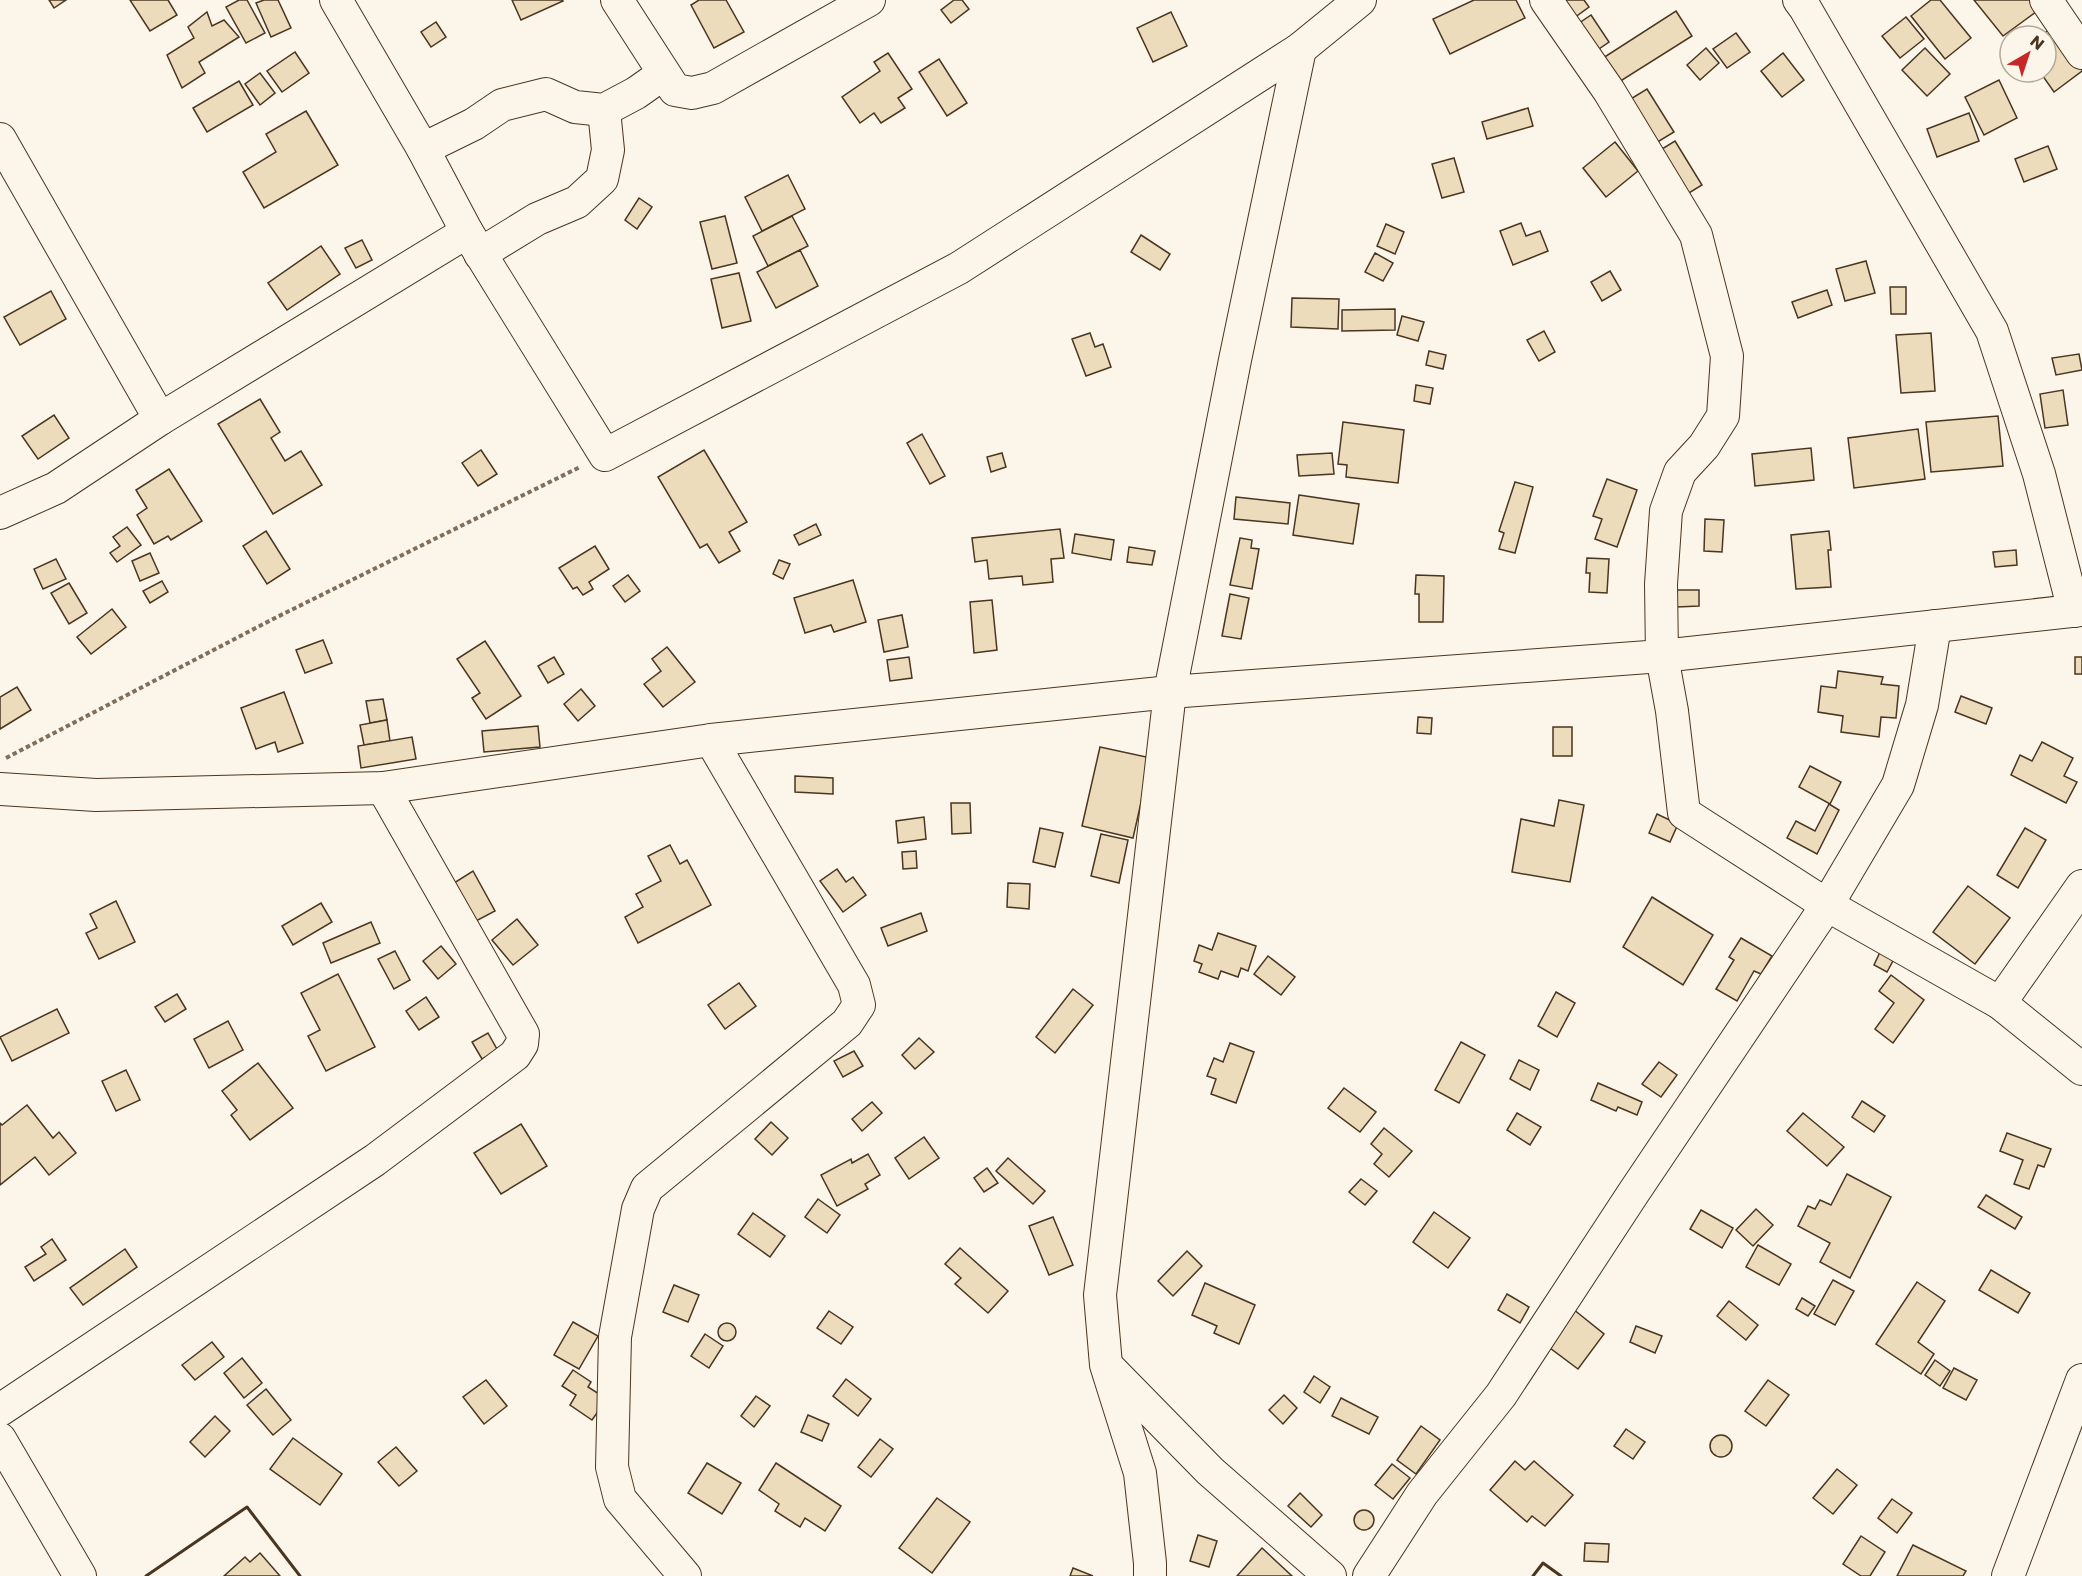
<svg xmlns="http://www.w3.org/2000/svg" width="2082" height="1576" viewBox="0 0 2082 1576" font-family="Poppins,sans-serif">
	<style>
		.building { fill: #ecdcbc; stroke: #4a3520; stroke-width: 1.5 }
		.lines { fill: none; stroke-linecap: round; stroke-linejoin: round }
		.minor-casing { stroke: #4a3520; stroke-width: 34 }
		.path { stroke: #7f6f5c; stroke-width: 4; stroke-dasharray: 4.5 3; stroke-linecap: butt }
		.minor { stroke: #fbf6e9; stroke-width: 32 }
		.wall { stroke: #4a3520; stroke-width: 3 }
	</style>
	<rect width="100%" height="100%" fill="#fbf6e9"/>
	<!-- building -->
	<g class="building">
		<polygon points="49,0 66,0 54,8"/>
		<polygon points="130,0 168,0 177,15 150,31"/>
		<polygon points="239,0 247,0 265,33 246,43 226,7"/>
		<polygon points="264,0 278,0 291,28 271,37 256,3"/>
		<polygon points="512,0 562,0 563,1 521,20"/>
		<polygon points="699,0 726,0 744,32 714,48 691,5"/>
		<polygon points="954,0 962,0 969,9 951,23 941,10"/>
		<polygon points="1474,0 1516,0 1525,18 1450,54 1433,19"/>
		<polygon points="1562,0 1584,0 1589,7 1574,18"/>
		<polygon points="1931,0 1940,0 1971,38 1945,59 1911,16"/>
		<polygon points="1974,0 2033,0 2040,9 2003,36"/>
		<polygon points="1676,11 1692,36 1619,82 1603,58"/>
		<polygon points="207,12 212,26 224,20 239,37 199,62 205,73 182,88 167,55 194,38 188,27"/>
		<polygon points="1171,12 1187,46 1153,62 1137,28"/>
		<polygon points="1591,15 1609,42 1593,53 1575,26"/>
		<polygon points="1906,17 1924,39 1900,58 1882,36"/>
		<polygon points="436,22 446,37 431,47 421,32"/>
		<polygon points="2052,28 2082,67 2082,71 2054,92 2040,72 2046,72 2046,36 2040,36"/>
		<polygon points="1736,33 1750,52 1727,68 1713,49"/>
		<polygon points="1706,48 1719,63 1700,80 1687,65"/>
		<polygon points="1925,48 1950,74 1927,96 1902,70"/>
		<polygon points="295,52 309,73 282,92 267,71"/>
		<polygon points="888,53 912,89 898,98 905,108 881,123 874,113 860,123 842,97 880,71 874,62"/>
		<polygon points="1783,53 1804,80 1782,97 1761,71"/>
		<polygon points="939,59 967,103 947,116 919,72"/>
		<polygon points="260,73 275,93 260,105 245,84"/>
		<polygon points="1999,80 2017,118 1984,135 1965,97"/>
		<polygon points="239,81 253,105 207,132 193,108"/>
		<polygon points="1647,89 1674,132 1651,146 1624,103"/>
		<polygon points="1528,108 1533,126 1487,139 1482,122"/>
		<polygon points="306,111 338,165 264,208 243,172 276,152 266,134"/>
		<polygon points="1969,113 1979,141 1937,157 1927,129"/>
		<polygon points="1675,141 1702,185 1684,196 1657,152"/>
		<polygon points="1615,142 1638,171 1606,197 1583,168"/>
		<polygon points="2048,146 2057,169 2024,182 2015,159"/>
		<polygon points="1454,158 1464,192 1442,198 1432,164"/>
		<polygon points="788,175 805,209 762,231 745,197"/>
		<polygon points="639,198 652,207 637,229 625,220"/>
		<polygon points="725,216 737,263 712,269 700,222"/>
		<polygon points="792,216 808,246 768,266 753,236"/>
		<polygon points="1521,223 1526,236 1540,231 1548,251 1513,265 1500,231"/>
		<polygon points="1386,224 1404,232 1395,254 1377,246"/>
		<polygon points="1141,235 1170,254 1160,270 1131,252"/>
		<polygon points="362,240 372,260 356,268 345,248"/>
		<polygon points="321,246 340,274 287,310 268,283"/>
		<polygon points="800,250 818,286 776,308 757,272"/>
		<polygon points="1375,253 1393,263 1383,281 1365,272"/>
		<polygon points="1866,261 1875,293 1845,301 1836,269"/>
		<polygon points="1610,271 1621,290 1602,301 1591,282"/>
		<polygon points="739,273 751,321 722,328 711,279"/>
		<polygon points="1890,287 1906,287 1906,314 1891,314"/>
		<polygon points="1827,290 1832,305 1798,318 1792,302"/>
		<polygon points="51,291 66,319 20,345 4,317"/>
		<polygon points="1292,298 1339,299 1338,329 1291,327"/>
		<polygon points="1395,309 1395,330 1342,331 1342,310"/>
		<polygon points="1402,316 1424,322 1418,341 1397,335"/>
		<polygon points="1544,331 1555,352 1539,361 1527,340"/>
		<polygon points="1090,333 1095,347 1103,344 1111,367 1086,376 1072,339"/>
		<polygon points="1931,333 1935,391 1901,393 1896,335"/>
		<polygon points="1429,351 1446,355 1443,369 1426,365"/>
		<polygon points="2079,354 2082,370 2056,375 2052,358"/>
		<polygon points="1416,385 1433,388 1430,404 1414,401"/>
		<polygon points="2063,390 2068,425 2045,428 2040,394"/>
		<polygon points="260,399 280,432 271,438 285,461 301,451 322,485 273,514 218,424"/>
		<polygon points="54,415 69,438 38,459 22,436"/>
		<polygon points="1998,416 2003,466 1931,472 1926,422"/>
		<polygon points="1343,422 1404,430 1398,483 1346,477 1347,465 1338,464"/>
		<polygon points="1918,429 1925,479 1854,488 1848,438"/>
		<polygon points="922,434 945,476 930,484 907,443"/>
		<polygon points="1811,448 1814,480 1755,486 1752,454"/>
		<polygon points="481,450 497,474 478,486 462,463"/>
		<polygon points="704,450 747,522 729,532 740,551 719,563 707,544 700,548 658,477"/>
		<polygon points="1002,453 1006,467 991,472 987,457"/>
		<polygon points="1332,453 1334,474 1299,476 1297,455"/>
		<polygon points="169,469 202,521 171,540 168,536 154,544 137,515 147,508 136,490"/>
		<polygon points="1607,479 1637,490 1617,547 1595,539 1602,519 1593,516"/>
		<polygon points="1515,482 1533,487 1515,553 1499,549 1504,533 1499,531"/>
		<polygon points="1299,495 1359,504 1353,544 1293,535"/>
		<polygon points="1236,497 1290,503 1288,524 1234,519"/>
		<polygon points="1705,519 1724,520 1722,552 1704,551"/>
		<polygon points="816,524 821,535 799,545 794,535"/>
		<polygon points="127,527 141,545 117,562 110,553 120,546 113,537"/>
		<polygon points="1060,529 1064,558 1051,559 1053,582 1023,585 1022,576 989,579 987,560 975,562 972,538"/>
		<polygon points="266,531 290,569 267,584 243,546"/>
		<polygon points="1829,531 1831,550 1828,550 1831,587 1796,589 1791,535"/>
		<polygon points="1075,534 1114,540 1111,560 1072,553"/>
		<polygon points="1240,538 1252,540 1251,548 1259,549 1252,589 1230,585"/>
		<polygon points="595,546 609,569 589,582 593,589 583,595 577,587 573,589 559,568"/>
		<polygon points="1129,547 1155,551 1152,565 1127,562"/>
		<polygon points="2016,550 2017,565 1995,567 1993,552"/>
		<polygon points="150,553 159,573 140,581 132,561"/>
		<polygon points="1587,558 1609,559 1607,593 1589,592 1590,573 1586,573"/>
		<polygon points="56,559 66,579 43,589 34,569"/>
		<polygon points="779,560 790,564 783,579 773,574"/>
		<polygon points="628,575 640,591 625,602 613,586"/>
		<polygon points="1416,575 1444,576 1443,622 1419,622 1419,594 1415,594"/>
		<polygon points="853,580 866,622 834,632 831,625 805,633 794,598"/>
		<polygon points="162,581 168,592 150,603 143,591"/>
		<polygon points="69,583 87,613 69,624 51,593"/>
		<polygon points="1677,590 1699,590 1699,606 1677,607"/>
		<polygon points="1230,594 1249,598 1241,639 1222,636"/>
		<polygon points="992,600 997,650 974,653 970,602"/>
		<polygon points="112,609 126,627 91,654 77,637"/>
		<polygon points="902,615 908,647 884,652 878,620"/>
		<polygon points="323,640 332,663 305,673 296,650"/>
		<polygon points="485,641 521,696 486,719 472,698 480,693 457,659"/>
		<polygon points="667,647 695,682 663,707 644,684 661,671 652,659"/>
		<polygon points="554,657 564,674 548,683 538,666"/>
		<polygon points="909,657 912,678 890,681 887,660"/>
		<rect x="2075" y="657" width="7" height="17"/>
		<polygon points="1838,671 1883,677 1881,684 1899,686 1896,718 1881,717 1879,737 1841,732 1843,716 1818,712 1821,686 1836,688"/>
		<polygon points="17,687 31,710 0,729 0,697"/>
		<polygon points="581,689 595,706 578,721 564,704"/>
		<polygon points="284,692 303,743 278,752 275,742 256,749 241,708"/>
		<polygon points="1961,696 1992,708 1986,724 1955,712"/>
		<polygon points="383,699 387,720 370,723 366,701"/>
		<polygon points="1418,717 1432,718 1431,734 1417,733"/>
		<polygon points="387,720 390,741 364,745 360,725"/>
		<polygon points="538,726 540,747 484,752 482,731"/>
		<rect x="1553" y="727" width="19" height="29"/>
		<polygon points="412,737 416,759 361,768 358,746"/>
		<polygon points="2042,742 2073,758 2064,776 2077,782 2066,803 2011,775 2020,755 2032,761"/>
		<polygon points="1100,747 1151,758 1133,838 1082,826"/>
		<polygon points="1810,766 1841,782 1830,804 1799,787"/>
		<polygon points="795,776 833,778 833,794 795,792"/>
		<polygon points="1559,800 1584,805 1570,882 1512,872 1521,819 1554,826"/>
		<polygon points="951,803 970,803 971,833 952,834"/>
		<polygon points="1829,804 1839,810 1817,854 1787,838 1796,821 1815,831"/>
		<polygon points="1657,814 1678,824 1670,842 1649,833"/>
		<polygon points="924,817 926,839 898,843 896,821"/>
		<polygon points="1040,828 1063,833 1055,867 1033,862"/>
		<polygon points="2025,828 2046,840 2018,888 1997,875"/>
		<polygon points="1101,834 1128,840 1119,883 1091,876"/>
		<polygon points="670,845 680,864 687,860 711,905 638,943 625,917 643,907 636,894 661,881 648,856"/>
		<polygon points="916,851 917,868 903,869 902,852"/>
		<polygon points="837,869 846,882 853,877 866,895 843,912 820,881"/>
		<polygon points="473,871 495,911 476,921 454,883"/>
		<polygon points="1008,883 1030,884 1029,909 1007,907"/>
		<polygon points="1968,886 2010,918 1975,964 1933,932"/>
		<polygon points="1652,897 1713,935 1683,985 1623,947"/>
		<polygon points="116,901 135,942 99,959 86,933 97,928 90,914"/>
		<polygon points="321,903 332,922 293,945 282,926"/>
		<polygon points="921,913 927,931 888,946 881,928"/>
		<polygon points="517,919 538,945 513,965 492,940"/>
		<polygon points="371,922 380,943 331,963 323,943"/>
		<polygon points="1218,933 1256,946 1248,971 1241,968 1238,977 1221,971 1218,979 1199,972 1202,964 1194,961 1199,945 1212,950"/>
		<polygon points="1741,938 1772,956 1761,974 1754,971 1737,1001 1716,989 1734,960 1729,957"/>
		<polygon points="441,946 456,964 438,979 423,961"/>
		<polygon points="1881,950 1895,957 1887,972 1874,965"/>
		<polygon points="395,951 410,980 394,989 378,959"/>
		<polygon points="1268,956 1295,977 1281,995 1254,974"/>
		<polygon points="338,974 375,1047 326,1071 308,1036 320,1030 301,993"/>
		<polygon points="1891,975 1924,1000 1893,1043 1875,1029 1894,1003 1879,991"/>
		<polygon points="739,983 756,1006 725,1029 708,1005"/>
		<polygon points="1073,989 1093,1005 1055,1053 1036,1037"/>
		<polygon points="1556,992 1575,1003 1557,1037 1538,1026"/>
		<polygon points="177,994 186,1009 165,1022 155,1007"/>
		<polygon points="426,997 439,1017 419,1030 406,1011"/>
		<polygon points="57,1009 69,1033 12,1061 0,1037"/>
		<polygon points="228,1021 243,1050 209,1068 194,1039"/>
		<polygon points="488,1033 498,1051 482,1059 472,1042"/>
		<polygon points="919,1038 934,1052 915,1069 902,1055"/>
		<polygon points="1461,1042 1485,1055 1459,1103 1435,1090"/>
		<polygon points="1230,1043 1254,1052 1236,1103 1211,1094 1216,1079 1207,1076 1214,1058 1223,1062"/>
		<polygon points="854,1051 863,1066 843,1077 834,1061"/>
		<polygon points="1519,1060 1539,1070 1530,1090 1510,1079"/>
		<polygon points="1659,1062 1677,1075 1661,1097 1642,1084"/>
		<polygon points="258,1063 293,1108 250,1140 231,1115 237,1110 222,1091"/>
		<polygon points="126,1070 140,1100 116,1111 102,1081"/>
		<polygon points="1598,1083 1642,1102 1637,1115 1618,1107 1616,1111 1591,1100"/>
		<polygon points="1344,1088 1376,1112 1360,1132 1328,1108"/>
		<polygon points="1862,1101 1885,1116 1874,1132 1852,1117"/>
		<polygon points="872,1102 882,1113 862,1131 852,1119"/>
		<polygon points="27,1105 53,1138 59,1132 76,1153 49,1175 35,1157 0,1185 0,1123 2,1125"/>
		<polygon points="1517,1113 1541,1127 1530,1145 1507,1130"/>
		<polygon points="1803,1113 1844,1147 1827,1166 1787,1131"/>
		<polygon points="771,1122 788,1138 772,1155 755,1139"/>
		<polygon points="521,1124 547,1166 501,1194 474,1153"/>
		<polygon points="1384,1128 1412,1151 1389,1177 1374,1164 1382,1154 1371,1144"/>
		<polygon points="2007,1133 2051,1149 2044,1167 2038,1165 2029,1189 2014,1184 2023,1160 2000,1151"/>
		<polygon points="924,1137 939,1158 909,1179 895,1158"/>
		<polygon points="868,1154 880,1175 865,1184 868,1189 837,1206 821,1175 851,1159 852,1163"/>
		<polygon points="1008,1158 1045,1191 1033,1204 996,1171"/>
		<polygon points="987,1168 998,1183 984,1192 974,1178"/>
		<polygon points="1847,1174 1891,1197 1850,1278 1820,1262 1830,1243 1798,1226 1808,1206 1815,1209 1820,1200 1831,1205"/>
		<polygon points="1361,1179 1377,1191 1365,1205 1349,1192"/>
		<polygon points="1986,1195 2022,1217 2015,1229 1978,1207"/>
		<polygon points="818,1199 840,1215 827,1233 805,1217"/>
		<polygon points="1756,1209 1773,1225 1753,1246 1736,1230"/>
		<polygon points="1701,1210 1733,1228 1722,1248 1690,1229"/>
		<polygon points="1434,1212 1470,1238 1448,1268 1413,1242"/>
		<polygon points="753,1213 785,1236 770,1257 738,1234"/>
		<polygon points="1053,1217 1073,1265 1049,1275 1029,1226"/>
		<polygon points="52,1239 66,1260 34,1281 25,1267 46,1254 41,1247"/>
		<polygon points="1758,1245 1791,1264 1779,1285 1746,1267"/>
		<polygon points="960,1248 1008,1291 988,1313 955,1284 961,1278 945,1264"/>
		<polygon points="125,1249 137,1267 83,1305 70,1288"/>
		<polygon points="1187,1251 1202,1266 1173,1296 1158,1281"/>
		<polygon points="1991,1270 2030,1293 2018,1313 1979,1290"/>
		<polygon points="1833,1280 1854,1291 1835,1325 1814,1314"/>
		<polygon points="1917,1282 1945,1301 1918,1342 1934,1354 1921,1374 1876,1344"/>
		<polygon points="1205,1283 1255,1305 1239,1344 1214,1333 1217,1326 1192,1315"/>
		<polygon points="674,1285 699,1295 688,1322 663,1312"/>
		<polygon points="1507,1294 1529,1307 1520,1323 1498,1310"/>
		<polygon points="1802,1298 1815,1306 1808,1316 1796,1309"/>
		<polygon points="1729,1301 1758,1325 1746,1340 1717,1316"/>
		<polygon points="1573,1309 1604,1334 1578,1369 1546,1345"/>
		<polygon points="829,1311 853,1327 841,1344 817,1328"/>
		<polygon points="573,1322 598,1336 579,1369 554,1355"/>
		<circle cx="727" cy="1332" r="9"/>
		<polygon points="1636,1326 1662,1336 1655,1353 1630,1342"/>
		<polygon points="705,1334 723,1346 709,1368 691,1356"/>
		<polygon points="212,1342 224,1357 195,1380 182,1365"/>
		<polygon points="242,1358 262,1383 244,1398 224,1373"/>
		<polygon points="1935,1360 1950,1371 1940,1386 1925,1375"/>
		<polygon points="1954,1368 1977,1380 1966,1400 1943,1388"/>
		<polygon points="573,1370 591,1382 588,1387 607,1399 592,1420 570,1405 576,1395 562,1386"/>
		<polygon points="1314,1376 1330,1387 1320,1403 1304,1392"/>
		<polygon points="846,1379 871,1399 858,1416 833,1396"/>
		<polygon points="486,1380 507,1406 484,1424 463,1397"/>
		<polygon points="1768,1380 1789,1395 1766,1426 1745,1411"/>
		<polygon points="266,1389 291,1420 273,1435 247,1405"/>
		<polygon points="1284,1395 1297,1408 1283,1424 1269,1410"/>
		<polygon points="756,1396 770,1406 754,1427 741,1416"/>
		<polygon points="1341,1398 1378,1417 1369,1434 1332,1416"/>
		<polygon points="808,1415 829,1424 822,1441 801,1432"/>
		<polygon points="215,1416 230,1431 205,1457 190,1442"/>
		<polygon points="1421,1426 1440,1440 1416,1474 1397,1460"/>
		<polygon points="1626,1429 1645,1442 1633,1459 1614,1446"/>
		<circle cx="1721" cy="1446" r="11"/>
		<polygon points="293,1438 342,1474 320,1505 270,1469"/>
		<polygon points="880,1439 893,1449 871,1477 858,1467"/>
		<polygon points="396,1447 417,1471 399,1486 378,1462"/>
		<polygon points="1515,1461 1525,1470 1534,1461 1573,1495 1545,1526 1532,1516 1527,1522 1490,1490"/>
		<polygon points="707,1463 741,1483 722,1514 688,1493"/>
		<polygon points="776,1463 841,1506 825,1531 805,1518 800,1527 775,1511 779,1504 759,1490"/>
		<polygon points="1392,1464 1410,1478 1393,1499 1375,1485"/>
		<polygon points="1837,1469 1857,1485 1833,1514 1813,1498"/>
		<polygon points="1300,1493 1322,1515 1311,1527 1288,1506"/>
		<polygon points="937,1498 970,1522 932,1573 899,1548"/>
		<polygon points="1892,1499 1912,1513 1897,1533 1878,1518"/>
		<circle cx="1364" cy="1520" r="10"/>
		<polygon points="1198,1535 1217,1541 1209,1567 1190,1561"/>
		<polygon points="1861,1536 1885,1552 1870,1576 1861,1576 1843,1564"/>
		<polygon points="1585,1543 1609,1544 1608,1562 1584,1561"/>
		<polygon points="1913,1545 1966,1571 1963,1576 1897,1576"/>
		<polygon points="1262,1548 1292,1576 1237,1576"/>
		<polygon points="260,1553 280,1576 224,1576 245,1557 250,1562"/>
		<polygon points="1073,1568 1093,1576 1070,1576"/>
	</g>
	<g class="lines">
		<defs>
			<g id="minor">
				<polyline points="336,0 423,149 467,232 605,455 959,268 1300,49 1360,0"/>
				<polyline points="617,0 675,90 692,93 713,88 869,0"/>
				<polyline points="1546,0 1609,91 1696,235 1727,356 1723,416 1704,446 1680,472 1666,511 1661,584 1662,656 1672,711 1684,813 1827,905 2000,1003 2082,1069"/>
				<polyline points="1799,0 1805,8 1992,331 2039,474 2074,611"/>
				<polyline points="2046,0 2082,53"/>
				<polyline points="0,139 160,419"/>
				<polyline points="423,149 474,124 502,105 546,94 575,107 604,110 636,93 663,74"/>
				<polyline points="480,254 537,219 577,202 602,179 608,150 604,110"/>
				<polyline points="0,513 56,488 160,419 467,232"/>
				<polyline points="0,789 96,795 383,788 711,740 1170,692 1662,656 2082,610"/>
				<polyline points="2000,1003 2082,886"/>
				<polyline points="1111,1370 1210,1471 1330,1576"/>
				<polyline points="0,1410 375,1160 515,1055 522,1044 523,1034 383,788"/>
				<polyline points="0,1439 80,1576"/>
				<polyline points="685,1576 620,1499 612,1467 615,1337 638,1209 647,1188 847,1023 859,1005 854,985 711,740"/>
				<polyline points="1150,1576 1150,1563 1140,1473 1106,1365 1100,1295 1170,692 1235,360 1300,49"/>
				<polyline points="1369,1576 1422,1494 1501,1395 1634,1192 1827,905 1898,785 1922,705 1935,626"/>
				<polyline points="2008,1576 2082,1380"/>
			</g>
		</defs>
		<!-- minor casing -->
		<use href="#minor" class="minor-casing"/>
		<!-- path -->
		<polyline class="path" points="6,758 275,618 580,467"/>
		<!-- minor -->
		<use href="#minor" class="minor"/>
		<!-- wall -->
		<g class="wall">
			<polyline points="146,1576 247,1507 300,1576"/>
			<polyline points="1533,1576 1543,1563 1561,1576"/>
		</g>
	</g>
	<!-- north arrow -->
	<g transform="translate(2028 54) rotate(39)"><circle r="28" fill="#fbf6e9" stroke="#b4a999" stroke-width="1.5"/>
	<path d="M0-4.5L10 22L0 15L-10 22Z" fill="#c62828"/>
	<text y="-9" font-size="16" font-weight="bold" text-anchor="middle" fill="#4a3520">N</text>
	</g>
</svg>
